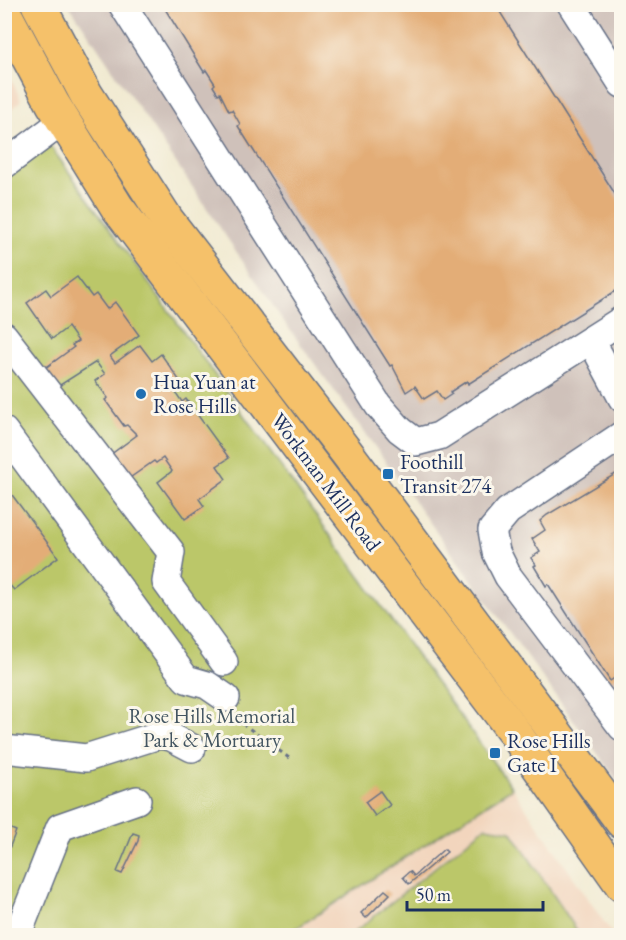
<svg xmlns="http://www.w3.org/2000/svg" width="626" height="940" viewBox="0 0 626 940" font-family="'EB Garamond',serif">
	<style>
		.built { fill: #f2d5bd }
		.industrial { fill: #cfc1ba }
		.green { fill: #bbc769; stroke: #6b7b64; stroke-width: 1.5 }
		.building { fill: #e3ad77 }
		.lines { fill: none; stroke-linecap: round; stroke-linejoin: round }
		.minor-casing { stroke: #667086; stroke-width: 30 }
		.major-casing { stroke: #667086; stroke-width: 36 }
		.path { stroke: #667086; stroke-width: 3; stroke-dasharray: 4.5 4.5; stroke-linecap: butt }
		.minor { stroke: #fff; stroke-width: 27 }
		.major { stroke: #f5c16b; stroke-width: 33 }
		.poi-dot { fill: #1f6fb2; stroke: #fbf7ec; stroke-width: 2 }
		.labels { text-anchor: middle; stroke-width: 6; stroke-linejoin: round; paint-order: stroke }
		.poi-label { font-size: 21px; fill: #1b2f5e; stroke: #fbf7ec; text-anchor: start }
		.street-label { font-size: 21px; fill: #1b2f5e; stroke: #fbf7ec }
		.park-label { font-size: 21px; fill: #435561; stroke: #fbf7ec }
	</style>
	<rect width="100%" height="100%" fill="#fbf7ec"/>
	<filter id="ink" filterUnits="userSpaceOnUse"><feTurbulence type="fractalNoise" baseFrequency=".0167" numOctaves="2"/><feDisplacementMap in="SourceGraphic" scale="12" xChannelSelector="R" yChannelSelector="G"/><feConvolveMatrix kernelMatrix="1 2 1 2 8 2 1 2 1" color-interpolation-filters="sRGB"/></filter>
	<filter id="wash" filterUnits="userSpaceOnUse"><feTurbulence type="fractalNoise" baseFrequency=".008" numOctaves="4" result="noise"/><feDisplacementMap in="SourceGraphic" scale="24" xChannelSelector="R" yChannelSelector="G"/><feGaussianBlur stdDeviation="1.35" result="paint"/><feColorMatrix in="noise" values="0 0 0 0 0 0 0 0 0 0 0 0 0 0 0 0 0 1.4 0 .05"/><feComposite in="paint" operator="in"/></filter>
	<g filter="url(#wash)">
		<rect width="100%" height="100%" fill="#f1ead1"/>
		<!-- built -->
		<g class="built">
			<polygon points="5,66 21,100 5,116 4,116"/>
			<polygon points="512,788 613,935 286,936"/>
		</g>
		<!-- industrial -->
		<polygon class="industrial" points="69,5 621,5 621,786 280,316"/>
		<!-- green -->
		<g class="green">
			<polygon points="43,136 512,788 286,935 5,936 4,171"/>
			<polygon points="485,827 511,831 580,935 351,935"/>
		</g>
		<g id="blocks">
			<!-- building -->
			<g class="building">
				<polygon points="162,4 495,4 622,205 622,287 468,384 467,381 450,392 452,394 443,400 437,391 424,399 415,386 406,392 392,365 390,366 238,126 240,124 232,110 229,111 220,93 218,94 213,86 215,84 206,70 204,72"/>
				<polygon points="77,277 92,297 96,294 107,309 115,302 139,335 110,356 115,363 140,345 152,361 161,354 182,384 174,390 182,402 186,399 229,458 217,466 226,479 199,499 204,506 185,519 158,482 172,471 163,458 156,463 154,461 124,482 106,458 137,435 127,425 124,426 105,400 108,398 95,381 105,374 96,362 57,387 44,369 74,347 72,345 78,341 68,327 52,339 27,303 46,289 51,296"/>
				<polygon points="622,470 622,673 610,681 548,584 546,586 534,566 536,565 531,558 540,552 532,539 545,530 540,521 547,515"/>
				<polygon points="4,484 58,557 14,590 4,579"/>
				<polygon points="380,791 390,805 375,816 365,802"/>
				<polygon points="4,826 16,831 5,859 4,859"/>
				<polygon points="133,833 139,835 138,841 122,874 117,872"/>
				<polygon points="444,849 447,852 409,884 403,877 410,871 414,876"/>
				<polygon points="385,890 390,894 366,918 361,913"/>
			</g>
		</g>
	</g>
	<g filter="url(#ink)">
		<use href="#blocks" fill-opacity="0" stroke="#667086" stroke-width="1.5"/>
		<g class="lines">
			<defs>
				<g id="minor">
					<polyline points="122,4 378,405 400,430 416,442 439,436 622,320"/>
					<polyline points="571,4 622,84"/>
					<polyline points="4,165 63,121"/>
					<polyline points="4,336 171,552 166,582 224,662"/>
					<polyline points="591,340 622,398"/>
					<polyline points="4,431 186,679 207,685 226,698"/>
					<polyline points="622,435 508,511 492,530 496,552 508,576 622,727"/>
					<polyline points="4,749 86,758 159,735 171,737 192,748"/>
					<polyline points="17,936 60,827 137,800"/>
				</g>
				<g id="major">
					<polyline points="38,4 86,94 167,220 347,453 622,822"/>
					<polyline points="4,12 53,104 117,207 512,729 622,885"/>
				</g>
			</defs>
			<!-- minor casing -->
			<use href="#minor" class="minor-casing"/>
			<!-- major casing -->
			<use href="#major" class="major-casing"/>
			<!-- path -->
			<polyline class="path" points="235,718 289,758"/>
			<!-- minor -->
			<use href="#minor" class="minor"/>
			<!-- major -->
			<use href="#major" class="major"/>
		</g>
	</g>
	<!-- markers -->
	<g class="poi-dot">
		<circle cx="141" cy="394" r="6"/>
		<rect x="382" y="468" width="12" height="12" rx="3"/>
		<rect x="489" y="747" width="12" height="12" rx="3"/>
	</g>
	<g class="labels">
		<!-- poi labels -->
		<g class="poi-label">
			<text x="153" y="389">Hua Yuan at<tspan x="153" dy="24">Rose Hills</tspan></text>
			<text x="400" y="469">Foothill<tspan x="400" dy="24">Transit 274</tspan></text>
			<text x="507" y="748">Rose Hills<tspan x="507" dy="24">Gate I</tspan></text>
		</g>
		<!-- street labels -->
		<g class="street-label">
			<text transform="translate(326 482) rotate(53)" y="7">Workman Mill Road</text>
		</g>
		<!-- park labels -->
		<g class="park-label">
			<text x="212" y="723">Rose Hills Memorial<tspan x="212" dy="24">Park &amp; Mortuary</tspan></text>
		</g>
	</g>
	<!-- margin -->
	<rect width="626" height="940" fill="none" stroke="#fbf7ec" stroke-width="24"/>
	<!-- scale -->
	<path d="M407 901v9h136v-9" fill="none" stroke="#1b2f5e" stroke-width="3"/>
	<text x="416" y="901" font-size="18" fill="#1b2f5e" stroke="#fbf7ec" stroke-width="4.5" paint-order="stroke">50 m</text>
</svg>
